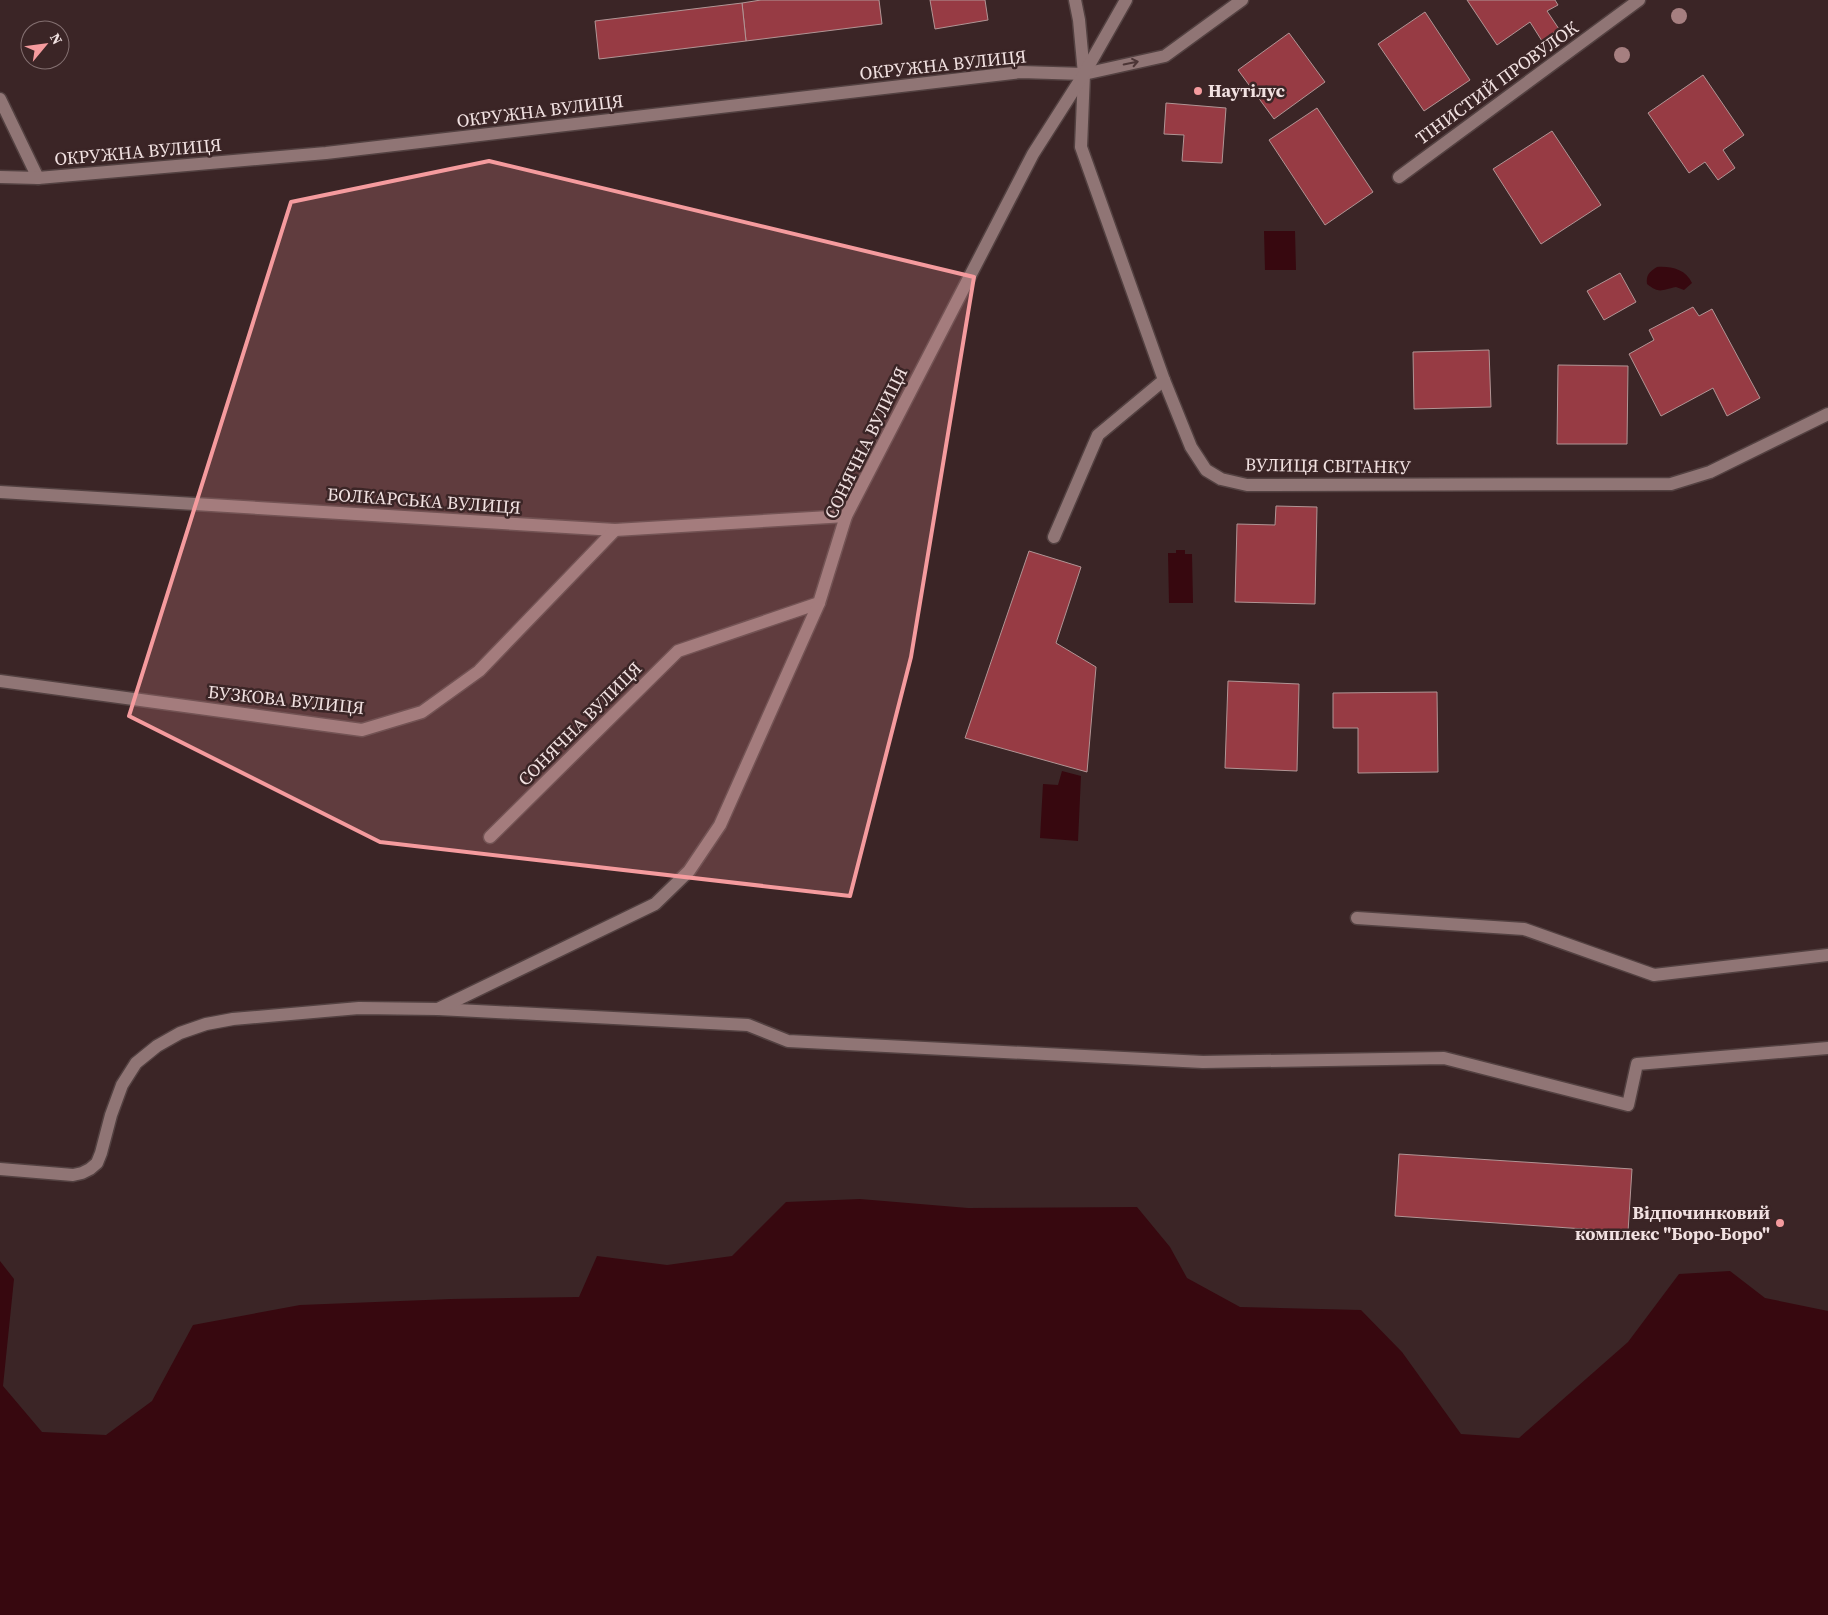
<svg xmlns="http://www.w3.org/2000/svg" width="1828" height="1615" viewBox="0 0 1828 1615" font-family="'Source Serif 4',serif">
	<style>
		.water { fill: #37080f }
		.building { fill: #973b44; stroke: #b19595 }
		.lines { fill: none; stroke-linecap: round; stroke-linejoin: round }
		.lane-casing { stroke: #534141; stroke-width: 15 }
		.street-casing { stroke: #534141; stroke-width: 15 }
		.lane { stroke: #907575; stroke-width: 12 }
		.street { stroke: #907575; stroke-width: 12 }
		.tree { fill: #a67f80 }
		.oneway { stroke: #4c3536 }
		.marked { fill: #f59b9e; fill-opacity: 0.2; stroke: #f59b9e; stroke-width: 4; stroke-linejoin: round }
		.poi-dot { fill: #f59b9e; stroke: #3b2526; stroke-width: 2 }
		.labels { text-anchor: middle; stroke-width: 5; stroke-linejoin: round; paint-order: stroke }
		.street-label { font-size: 18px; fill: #f1e1e1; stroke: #3b2526 }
		.poi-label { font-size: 18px; font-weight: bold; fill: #f1e1e1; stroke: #3b2526; text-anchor: start }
	</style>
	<rect width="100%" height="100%" fill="#3b2526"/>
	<!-- water -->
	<g class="water">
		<polygon points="1264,231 1295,231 1296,270 1265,270"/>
		<path d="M1657 267C1670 266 1686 269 1692 283L1684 290 1676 287C1661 290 1660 294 1647 284 1646 275 1649 272 1657 267Z"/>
		<polygon points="1176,550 1185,550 1185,554 1192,554 1193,603 1169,603 1168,553 1176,553"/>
		<polygon points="1062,771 1081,776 1078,841 1040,838 1043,784 1058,785"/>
		<polygon points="860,1199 968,1208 1137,1207 1170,1247 1187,1278 1240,1307 1361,1310 1402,1352 1461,1434 1519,1438 1628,1342 1679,1274 1730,1271 1765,1298 1828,1311 1828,1615 0,1615 0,1261 14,1279 3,1386 42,1432 106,1435 152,1401 193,1325 300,1305 451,1299 579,1297 597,1256 667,1265 732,1256 786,1202"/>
	</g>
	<!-- building -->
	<g class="building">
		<polygon points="761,0 879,0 882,24 746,41 742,3"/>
		<polygon points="930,0 985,0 988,20 935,29"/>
		<polygon points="1467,0 1555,0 1558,5 1547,11 1559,29 1542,41 1530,22 1497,45"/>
		<polygon points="742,3 746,41 599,59 595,21"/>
		<polygon points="1425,12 1470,80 1424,111 1378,44"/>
		<polygon points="1289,33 1325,82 1274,119 1238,70"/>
		<polygon points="1703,75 1744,135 1723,150 1735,168 1718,180 1705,162 1689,173 1648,113"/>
		<polygon points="1166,103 1226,108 1222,163 1182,161 1184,135 1164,134"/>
		<polygon points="1317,108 1373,192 1325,225 1269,140"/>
		<polygon points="1552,131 1601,205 1541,244 1493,169"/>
		<polygon points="1620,273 1636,302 1604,320 1587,291"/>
		<polygon points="1693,307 1699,316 1712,309 1760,398 1727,416 1713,388 1661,416 1629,354 1654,340 1649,330"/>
		<polygon points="1489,350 1491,407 1414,409 1413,352"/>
		<polygon points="1558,365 1628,366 1627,444 1557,444"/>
		<polygon points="1276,506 1317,507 1315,604 1235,602 1237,524 1275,525"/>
		<polygon points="1029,551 1081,567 1056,643 1096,667 1087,772 965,738"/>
		<polygon points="1228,681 1299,684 1297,771 1225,768"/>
		<polygon points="1437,692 1438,772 1358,773 1358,728 1333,728 1333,693"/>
		<polygon points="1399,1154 1632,1169 1628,1232 1395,1216"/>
	</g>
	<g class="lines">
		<defs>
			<polyline id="lane" points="1054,537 1098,435 1164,380"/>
			<g id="street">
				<polyline points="1075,0 1079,20 1084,74 1081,147 1164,380 1191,447 1206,470 1221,479 1247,485 1671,484 1710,472 1828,414"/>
				<polyline points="0,99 38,178"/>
				<polyline points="0,177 38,178 326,153 1021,72 1084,74 1165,56 1242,0"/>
				<polyline points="1399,177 1639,0"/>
				<polyline points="0,492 615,530 846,516"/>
				<polyline points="0,681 362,730 422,712 479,671 615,530"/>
				<polyline points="490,837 678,651 819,603 846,516 1033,154 1084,74 1126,0"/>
				<polyline points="1357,918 1524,929 1654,975 1828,955"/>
				<polyline points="438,1009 748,1025 788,1041 1203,1062 1444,1058 1628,1105 1637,1064 1828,1048"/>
				<polyline points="0,1169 73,1175 82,1173 90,1169 97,1163 101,1153 111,1115 122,1085 136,1063 157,1046 180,1033 206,1024 233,1019 359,1008 438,1009 655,904 689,871 720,825 819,603"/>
			</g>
		</defs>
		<!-- lane casing -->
		<use href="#lane" class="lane-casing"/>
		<!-- street casing -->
		<use href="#street" class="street-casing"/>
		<!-- lane -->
		<use href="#lane" class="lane"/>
		<!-- street -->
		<use href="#street" class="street"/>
	</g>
	<!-- trees -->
	<g class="tree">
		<circle cx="1679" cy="16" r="8"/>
		<circle cx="1622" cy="55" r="8"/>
	</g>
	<!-- one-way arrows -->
	<defs><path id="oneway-shaft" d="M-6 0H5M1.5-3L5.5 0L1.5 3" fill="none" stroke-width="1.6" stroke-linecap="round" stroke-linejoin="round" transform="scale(1.25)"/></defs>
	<use class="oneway" href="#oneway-shaft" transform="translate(1131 63) rotate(-12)"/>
	<!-- marked area -->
	<path class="marked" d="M489 161 974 277 911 657 850 896 380 842 129 716 291 202Z"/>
	<!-- markers -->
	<g class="poi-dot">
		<circle cx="1198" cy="91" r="5"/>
		<circle cx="1780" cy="1223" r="5"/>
	</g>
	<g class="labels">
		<!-- street labels -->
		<g class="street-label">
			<text transform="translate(943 65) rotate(-6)" y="6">ОКРУЖНА ВУЛИЦЯ</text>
			<text transform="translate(1497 83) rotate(-36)" y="6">ТІНИСТИЙ ПРОВУЛОК</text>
			<text transform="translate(540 111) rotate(-7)" y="6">ОКРУЖНА ВУЛИЦЯ</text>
			<text transform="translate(138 152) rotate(-5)" y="6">ОКРУЖНА ВУЛИЦЯ</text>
			<text transform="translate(866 443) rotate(-64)" y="6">СОНЯЧНА ВУЛИЦЯ</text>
			<text transform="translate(1328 466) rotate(1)" y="6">ВУЛИЦЯ СВІТАНКУ</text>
			<text transform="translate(424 501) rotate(4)" y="6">БОЛКАРСЬКА ВУЛИЦЯ</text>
			<text transform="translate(286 700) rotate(6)" y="6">БУЗКОВА ВУЛИЦЯ</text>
			<text transform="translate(580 724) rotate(-45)" y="6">СОНЯЧНА ВУЛИЦЯ</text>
		</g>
		<!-- poi labels -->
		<g class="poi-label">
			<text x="1208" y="97">Наутілус</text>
			<text x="1770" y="1219" text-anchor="end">Відпочинковий<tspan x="1770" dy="21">комплекс "Боро-Боро"</tspan></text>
		</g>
	</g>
	<!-- north arrow -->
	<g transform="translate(45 45) rotate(61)"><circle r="24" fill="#3b2526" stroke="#847071"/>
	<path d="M0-4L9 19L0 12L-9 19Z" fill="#f59b9e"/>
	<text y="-8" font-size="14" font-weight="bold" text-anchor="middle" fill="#f1e1e1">N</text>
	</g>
</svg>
